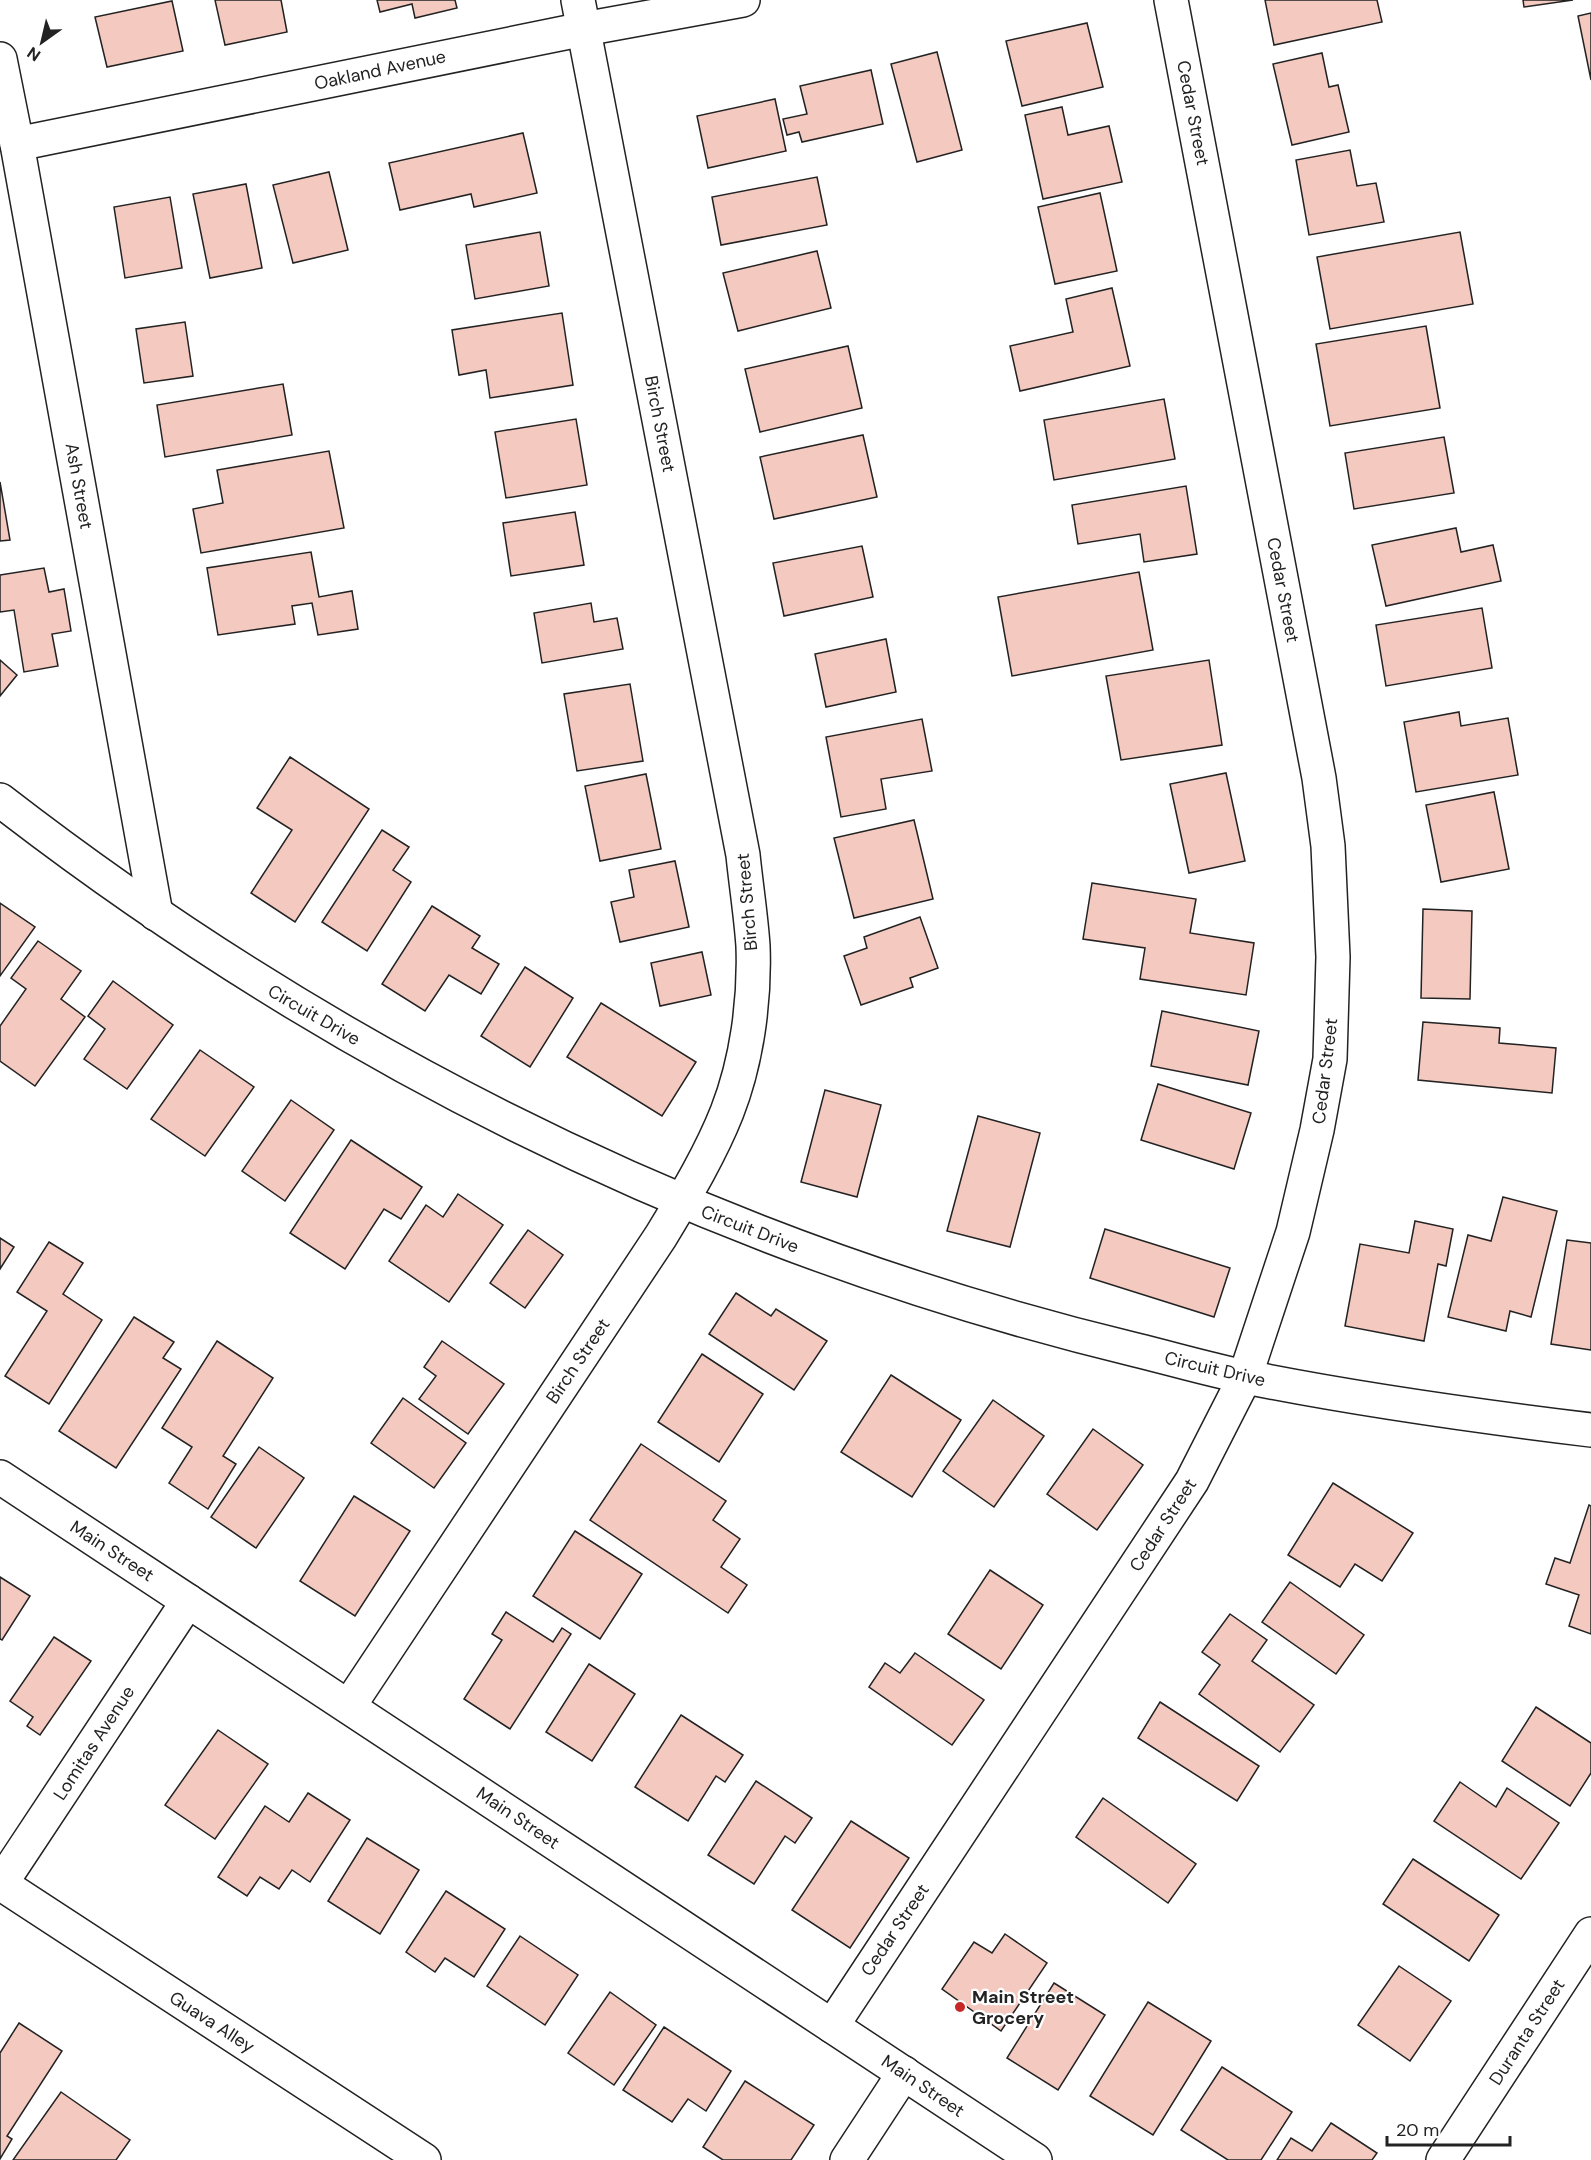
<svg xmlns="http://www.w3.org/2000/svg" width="1591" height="2160" viewBox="0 0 1591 2160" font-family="'DM Sans',sans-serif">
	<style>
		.building { fill: #f3c9c0; stroke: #222; stroke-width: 1.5 }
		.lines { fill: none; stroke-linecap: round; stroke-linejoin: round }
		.minor-casing { stroke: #222; stroke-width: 36 }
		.minor { stroke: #fff; stroke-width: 33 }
		.poi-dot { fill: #c62828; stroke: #fff; stroke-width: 2 }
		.labels { text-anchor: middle; stroke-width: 4.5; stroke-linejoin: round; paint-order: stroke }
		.street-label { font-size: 18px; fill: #222; stroke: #fff }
		.poi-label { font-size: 18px; font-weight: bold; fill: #222; stroke: #fff; text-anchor: start }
	</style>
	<rect width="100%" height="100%" fill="#fff"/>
	<!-- building -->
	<g class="building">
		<polygon points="215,0 281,0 287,32 225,45"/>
		<polygon points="377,0 455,0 457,8 415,18 412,4 380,12"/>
		<polygon points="1265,0 1377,0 1382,22 1274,45"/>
		<polygon points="1523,0 1573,0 1524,7"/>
		<polygon points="172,1 183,51 107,67 95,17"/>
		<polygon points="1591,13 1591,80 1578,16"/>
		<polygon points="1087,23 1103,87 1022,106 1006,41"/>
		<polygon points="937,52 962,150 917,162 891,64"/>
		<polygon points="1322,53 1329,87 1338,85 1349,132 1292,145 1273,64"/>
		<polygon points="871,70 883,124 802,142 799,132 787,135 783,119 807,114 800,86"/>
		<polygon points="775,99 786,151 708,168 697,116"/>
		<polygon points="1062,107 1068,135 1109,126 1122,182 1043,199 1025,115"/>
		<polygon points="523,133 537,193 474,207 471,194 400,210 389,163"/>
		<polygon points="1350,150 1357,186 1376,183 1384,222 1309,235 1296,160"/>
		<polygon points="329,172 348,250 293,263 273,185"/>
		<polygon points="817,177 827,225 721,245 712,197"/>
		<polygon points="246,184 262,268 210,278 193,194"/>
		<polygon points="1100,193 1117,271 1055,284 1038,207"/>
		<polygon points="170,197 182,268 125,278 114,207"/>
		<polygon points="540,232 549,286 475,299 466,245"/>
		<polygon points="1460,232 1473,304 1330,329 1317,257"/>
		<polygon points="817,251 831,308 738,331 723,273"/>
		<polygon points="1112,288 1130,366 1020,391 1010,346 1073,332 1066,299"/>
		<polygon points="562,313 573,385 490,398 486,370 459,375 452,330"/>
		<polygon points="185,322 193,376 144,383 136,329"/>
		<polygon points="1426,326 1440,408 1330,426 1316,344"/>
		<polygon points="848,346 862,408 760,432 745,369"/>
		<polygon points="283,384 292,435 165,457 157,405"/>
		<polygon points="1164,399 1175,459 1054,480 1044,420"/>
		<polygon points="576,419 587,485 506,498 495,432"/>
		<polygon points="863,435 877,497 774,519 760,457"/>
		<polygon points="1444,437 1454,493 1354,509 1345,453"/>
		<polygon points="329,451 344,528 201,553 193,509 223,503 217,470"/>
		<polygon points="0,482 10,540 0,541"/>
		<polygon points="1186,486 1197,554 1144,562 1140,534 1078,544 1072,505"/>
		<polygon points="575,512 584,565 511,576 503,523"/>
		<polygon points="1456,528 1461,552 1493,545 1501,581 1386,606 1372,545"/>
		<polygon points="862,546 873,597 784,616 773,563"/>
		<polygon points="311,552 319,597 352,591 358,629 318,635 312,603 292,606 295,624 218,635 207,568"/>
		<polygon points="44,568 49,592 64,589 71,631 52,634 58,666 24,672 14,610 0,612 0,575"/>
		<polygon points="1139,572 1153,650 1012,676 998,597"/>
		<polygon points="591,603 594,622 617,618 623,649 542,663 534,613"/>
		<polygon points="1482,608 1492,668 1386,686 1376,625"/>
		<polygon points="886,639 896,692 826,707 815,654"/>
		<polygon points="0,660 17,675 0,696"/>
		<polygon points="1209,660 1222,745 1121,760 1106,676"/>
		<polygon points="630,684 643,761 577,771 564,694"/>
		<polygon points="1459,712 1461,726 1508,718 1518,775 1416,792 1404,722"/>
		<polygon points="922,719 932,771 881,779 886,809 841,817 826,737"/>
		<polygon points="290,757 369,809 295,922 251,893 292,830 257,808"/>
		<polygon points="1226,773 1245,861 1189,873 1170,784"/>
		<polygon points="646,774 661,849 600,861 585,786"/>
		<polygon points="1494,792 1509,869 1441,882 1426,805"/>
		<polygon points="914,820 933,899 854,918 834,838"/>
		<polygon points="382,830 409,847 393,870 411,882 367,951 322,922"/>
		<polygon points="675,861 689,927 620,942 611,902 634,897 629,870"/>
		<polygon points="1092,883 1196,899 1190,933 1254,943 1246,995 1140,979 1145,948 1083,939"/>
		<polygon points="0,903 35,927 0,976"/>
		<polygon points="432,906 480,936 472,948 499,964 481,994 449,975 425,1011 382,984"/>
		<polygon points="1423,909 1472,911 1470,999 1421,998"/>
		<polygon points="920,917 938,968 910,978 913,987 861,1005 844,956 867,948 864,937"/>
		<polygon points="38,941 81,971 61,999 85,1017 35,1086 0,1061 0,1026 26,989 11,978"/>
		<polygon points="702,952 711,995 660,1006 651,963"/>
		<polygon points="525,967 573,998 530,1067 481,1036"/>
		<polygon points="113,981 173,1025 127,1089 84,1059 105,1029 88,1016"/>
		<polygon points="601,1003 696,1062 662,1116 567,1057"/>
		<polygon points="1162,1011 1259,1031 1248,1085 1151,1066"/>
		<polygon points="1423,1022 1500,1028 1499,1043 1556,1048 1552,1093 1418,1080"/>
		<polygon points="200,1050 254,1087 205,1156 151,1119"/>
		<polygon points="1158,1084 1251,1113 1234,1169 1141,1140"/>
		<polygon points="825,1090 881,1105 857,1197 801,1182"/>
		<polygon points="291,1100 334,1130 285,1201 242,1171"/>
		<polygon points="978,1116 1040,1133 1010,1247 947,1231"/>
		<polygon points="351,1140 422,1187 401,1219 384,1209 345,1269 290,1233"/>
		<polygon points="458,1194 503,1225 449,1302 389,1261 426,1205 443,1217"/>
		<polygon points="1503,1197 1557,1211 1531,1317 1510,1311 1506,1331 1448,1317 1468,1235 1491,1241"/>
		<polygon points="1415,1221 1453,1229 1446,1266 1438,1264 1424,1341 1345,1326 1360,1244 1409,1253"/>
		<polygon points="1105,1229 1230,1268 1214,1317 1090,1278"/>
		<polygon points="528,1230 563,1255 525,1308 490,1283"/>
		<polygon points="0,1238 14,1247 0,1269"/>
		<polygon points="1567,1240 1591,1243 1591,1350 1551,1344"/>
		<polygon points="49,1242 83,1263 63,1294 102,1320 49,1404 5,1376 47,1311 17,1292"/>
		<polygon points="736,1293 771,1316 776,1309 827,1341 794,1390 709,1334"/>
		<polygon points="134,1317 174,1342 163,1358 181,1369 116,1468 59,1431"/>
		<polygon points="217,1341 273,1378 223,1456 236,1464 208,1509 169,1483 192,1447 162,1428"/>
		<polygon points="442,1341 504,1384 468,1434 419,1399 436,1376 424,1367"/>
		<polygon points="702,1354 763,1394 719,1462 658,1422"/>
		<polygon points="891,1375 961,1420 912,1497 841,1452"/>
		<polygon points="403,1398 466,1443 434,1488 371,1443"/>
		<polygon points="993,1400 1044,1436 994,1507 943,1471"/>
		<polygon points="1093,1429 1143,1465 1097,1530 1047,1494"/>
		<polygon points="641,1444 726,1501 713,1520 740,1539 721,1567 747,1585 728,1613 590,1520"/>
		<polygon points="259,1447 304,1478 256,1548 211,1517"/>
		<polygon points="1333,1483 1413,1533 1382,1581 1355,1564 1340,1587 1288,1555"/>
		<polygon points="354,1496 410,1531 355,1616 300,1581"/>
		<polygon points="1589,1505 1591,1506 1591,1634 1569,1626 1579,1595 1546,1584 1555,1558 1570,1563"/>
		<polygon points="575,1531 642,1574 600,1639 533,1596"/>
		<polygon points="990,1570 1043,1605 1001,1669 948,1634"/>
		<polygon points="0,1577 30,1596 2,1640 0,1639"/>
		<polygon points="1290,1582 1364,1635 1336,1674 1262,1622"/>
		<polygon points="506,1612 553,1642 562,1628 571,1634 510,1729 464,1699 502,1640 492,1634"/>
		<polygon points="1230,1614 1267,1640 1252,1661 1314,1705 1280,1752 1199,1694 1220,1665 1202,1652"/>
		<polygon points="54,1637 91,1661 40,1735 27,1726 33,1717 10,1701"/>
		<polygon points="915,1653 984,1700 952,1745 869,1687 885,1663 900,1673"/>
		<polygon points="589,1664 635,1694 592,1761 546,1732"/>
		<polygon points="1160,1702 1259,1766 1237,1801 1138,1738"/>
		<polygon points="1536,1707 1591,1743 1591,1773 1570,1806 1502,1761"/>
		<polygon points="681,1715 743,1755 725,1782 716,1776 688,1821 635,1787"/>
		<polygon points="218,1730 268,1764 215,1839 165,1805"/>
		<polygon points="756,1781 812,1818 795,1843 785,1836 754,1884 708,1855"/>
		<polygon points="1460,1782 1496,1807 1507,1788 1559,1823 1521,1879 1434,1821"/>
		<polygon points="308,1793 350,1820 310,1882 292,1870 279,1889 260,1877 247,1896 218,1877 265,1806 289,1822"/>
		<polygon points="1103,1798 1196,1864 1168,1903 1076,1837"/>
		<polygon points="851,1821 909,1858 850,1948 792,1910"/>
		<polygon points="367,1838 419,1870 380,1934 328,1901"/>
		<polygon points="1413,1859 1499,1915 1469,1961 1383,1904"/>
		<polygon points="446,1891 505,1929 474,1977 445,1958 435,1972 406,1952"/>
		<polygon points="1005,1934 1047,1963 1001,2031 942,1989 974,1942 992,1953"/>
		<polygon points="520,1936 578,1975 545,2025 487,1986"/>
		<polygon points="1399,1966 1451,2001 1410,2061 1358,2025"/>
		<polygon points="1054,1983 1105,2015 1058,2090 1007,2058"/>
		<polygon points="610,1992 656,2025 614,2085 568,2053"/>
		<polygon points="1148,2002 1211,2041 1153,2135 1090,2096"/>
		<polygon points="19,2023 62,2051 7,2136 12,2139 0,2159 0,2053"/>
		<polygon points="664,2027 731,2071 706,2111 688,2099 672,2122 623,2090"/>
		<polygon points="1222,2067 1292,2112 1261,2160 1228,2160 1181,2130"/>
		<polygon points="745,2081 814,2125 791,2160 723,2160 703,2147"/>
		<polygon points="61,2092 130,2140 116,2160 13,2160"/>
		<polygon points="1331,2123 1377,2153 1372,2160 1277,2160 1291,2138 1312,2151"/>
	</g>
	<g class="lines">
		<defs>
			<g id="minor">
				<polyline points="0,59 17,144 156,914"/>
				<polyline points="17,144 584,29 743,0"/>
				<path d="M0 800C340 1063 718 1249 1136 1350 1173 1359 1210 1370 1246 1377 1360 1400 1476 1416 1591 1430"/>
				<polyline points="0,1477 1035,2160"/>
				<path d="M349 1706 661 1236C685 1196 710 1155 727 1112 747 1061 755 1000 753 946 751 916 746 885 743 855L578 0"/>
				<polyline points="0,1883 424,2160"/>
				<polyline points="0,1885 188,1601"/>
				<polyline points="832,2026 1192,1481 1245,1377 1293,1232 1317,1130 1330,1059 1333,957 1328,846 1319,778 1171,0"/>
				<polyline points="847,2160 904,2073"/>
				<polyline points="1443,2160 1591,1934"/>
			</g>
		</defs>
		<!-- minor casing -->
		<use href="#minor" class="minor-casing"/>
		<!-- minor -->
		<use href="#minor" class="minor"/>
	</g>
	<!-- markers -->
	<circle class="poi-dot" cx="960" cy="2007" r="6"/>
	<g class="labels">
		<!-- street labels -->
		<g class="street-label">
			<text transform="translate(380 70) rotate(-12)" y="6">Oakland Avenue</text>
			<text transform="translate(1193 113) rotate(79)" y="6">Cedar Street</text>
			<text transform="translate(660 424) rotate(79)" y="6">Birch Street</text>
			<text transform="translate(79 486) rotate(80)" y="6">Ash Street</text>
			<text transform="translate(1283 590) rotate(79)" y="6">Cedar Street</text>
			<text transform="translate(747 902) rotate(-95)" y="6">Birch Street</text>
			<text transform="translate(314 1015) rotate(30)" y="6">Circuit Drive</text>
			<text transform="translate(1325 1071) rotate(-83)" y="6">Cedar Street</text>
			<text transform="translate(750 1229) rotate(21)" y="6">Circuit Drive</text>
			<text transform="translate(578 1361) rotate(-56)" y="6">Birch Street</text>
			<text transform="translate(1215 1369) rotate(13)" y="6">Circuit Drive</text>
			<text transform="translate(1163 1525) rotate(-57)" y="6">Cedar Street</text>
			<text transform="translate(112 1551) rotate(33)" y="6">Main Street</text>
			<text transform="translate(94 1743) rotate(-57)" y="6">Lomitas Avenue</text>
			<text transform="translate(518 1818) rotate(34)" y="6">Main Street</text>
			<text transform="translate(895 1930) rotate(-56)" y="6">Cedar Street</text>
			<text transform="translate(212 2022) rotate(33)" y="6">Guava Alley</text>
			<text transform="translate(1527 2032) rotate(-57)" y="6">Duranta Street</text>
			<text transform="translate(923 2086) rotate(34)" y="6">Main Street</text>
		</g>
		<!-- poi labels -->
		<g class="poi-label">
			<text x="972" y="2003">Main Street<tspan x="972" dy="21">Grocery</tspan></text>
		</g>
	</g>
	<!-- north arrow -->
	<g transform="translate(42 42) rotate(214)" stroke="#ffffff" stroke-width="4.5" paint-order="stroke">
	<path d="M0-4.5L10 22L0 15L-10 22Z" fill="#222222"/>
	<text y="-9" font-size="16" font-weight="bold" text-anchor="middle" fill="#222222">N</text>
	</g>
	<!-- scale -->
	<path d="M1387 2136v9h123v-9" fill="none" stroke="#222222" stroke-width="3"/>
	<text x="1396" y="2136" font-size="18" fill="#222222" stroke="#ffffff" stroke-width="4.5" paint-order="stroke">20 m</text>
</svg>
